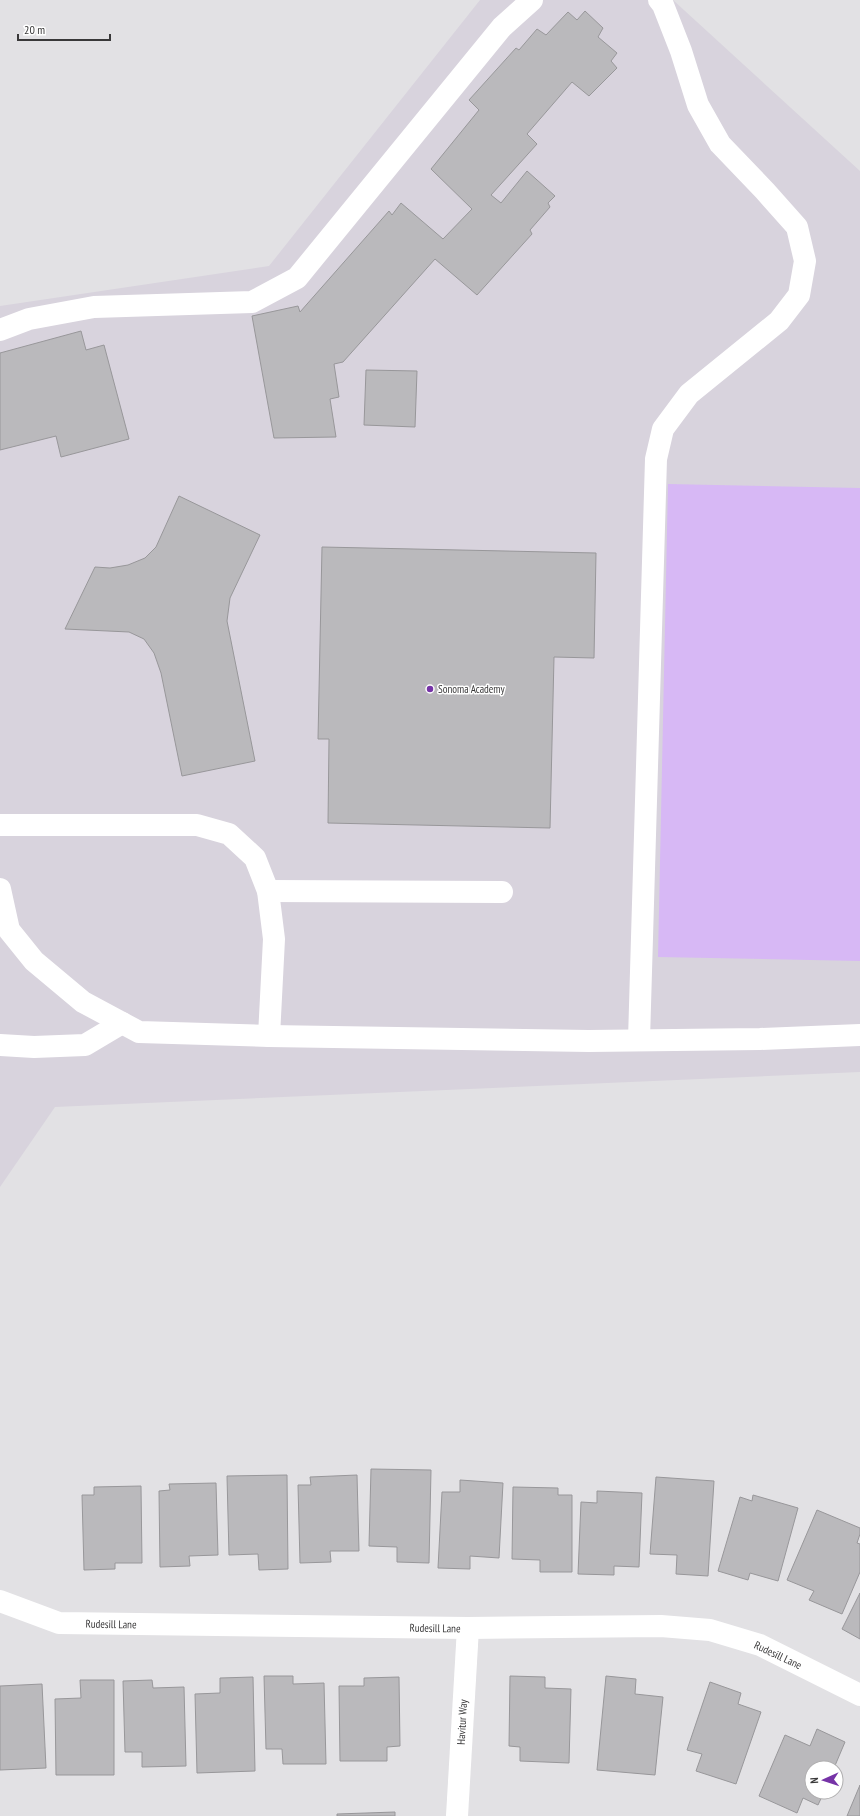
<svg xmlns="http://www.w3.org/2000/svg" width="860" height="1816" viewBox="0 0 860 1816" font-family="'PT Sans Narrow',sans-serif">
	<style>
		.built { fill: #d8d3dd }
		.green { fill: #d7b8f5 }
		.building { fill: #bab9bc; stroke: #98979a }
		.lines { fill: none; stroke-linecap: round; stroke-linejoin: round }
		.minor { stroke: #fff; stroke-width: 22 }
		.poi-dot { fill: #7633a7; stroke: #fff; stroke-width: 1.5 }
		.labels { text-anchor: middle; stroke-width: 3; stroke-linejoin: round; paint-order: stroke }
		.poi-label { font-size: 11px; fill: #393839; stroke: #fff; text-anchor: start }
		.street-label { font-size: 11px; fill: #393839; stroke: #fff }
	</style>
	<rect width="100%" height="100%" fill="#e2e1e4"/>
	<!-- built -->
	<polygon class="built" points="480,0 673,0 860,171 860,1072 55,1107 0,1187 0,306 269,266"/>
	<!-- green -->
	<polygon class="green" points="668,484 860,488 860,961 658,957"/>
	<!-- building -->
	<g class="building">
		<polygon points="585,11 603,28 598,37 617,53 611,61 617,68 589,96 572,82 527,134 537,144 491,195 501,203 527,171 555,196 548,203 550,207 530,230 532,234 477,295 435,259 343,362 334,364 339,397 330,399 336,437 274,438 252,316 298,306 300,312 389,211 392,215 401,203 443,239 472,209 431,169 479,110 469,100 516,48 519,50 537,29 546,35 568,12 577,20"/>
		<polygon points="81,331 86,350 104,345 129,439 61,457 56,436 0,450 0,353"/>
		<polygon points="366,370 417,371 415,427 364,425"/>
		<polygon points="179,496 260,535 230,598 227,621 255,761 182,776 161,673 154,653 144,639 129,632 65,629 95,567 110,568 128,565 145,558 156,547"/>
		<polygon points="322,547 596,553 594,658 554,657 550,828 328,823 329,739 318,739"/>
		<polygon points="371,1469 431,1470 429,1563 397,1562 397,1547 369,1546"/>
		<polygon points="287,1475 288,1569 259,1570 258,1554 229,1555 227,1476"/>
		<polygon points="357,1475 359,1551 330,1551 331,1562 300,1563 298,1485 311,1485 310,1477"/>
		<polygon points="656,1477 714,1481 708,1576 676,1574 677,1555 650,1554"/>
		<polygon points="460,1480 503,1483 499,1558 470,1556 470,1569 438,1568 442,1492 460,1492"/>
		<polygon points="216,1483 218,1555 189,1556 190,1566 160,1567 159,1491 170,1490 169,1484"/>
		<polygon points="141,1486 142,1563 115,1563 115,1569 84,1570 82,1495 94,1495 94,1487"/>
		<polygon points="513,1487 558,1488 558,1495 572,1495 572,1572 540,1572 540,1560 512,1559"/>
		<polygon points="597,1491 642,1493 639,1567 614,1566 614,1575 578,1574 581,1502 597,1503"/>
		<polygon points="753,1495 798,1508 778,1581 750,1573 748,1580 718,1571 740,1497 752,1501"/>
		<polygon points="817,1510 860,1528 860,1534 857,1543 860,1544 860,1572 842,1614 809,1600 814,1591 787,1580"/>
		<polygon points="860,1593 860,1639 842,1629"/>
		<polygon points="264,1676 293,1676 293,1684 324,1683 326,1764 283,1764 282,1749 266,1749"/>
		<polygon points="510,1676 545,1677 545,1688 571,1689 569,1763 520,1761 520,1747 509,1746"/>
		<polygon points="606,1676 636,1679 635,1694 663,1697 655,1775 597,1770"/>
		<polygon points="253,1677 255,1771 197,1773 195,1694 220,1693 220,1678"/>
		<polygon points="399,1677 400,1746 387,1747 387,1761 340,1761 339,1686 364,1686 364,1678"/>
		<polygon points="80,1680 114,1680 114,1775 56,1775 55,1699 81,1698"/>
		<polygon points="152,1680 153,1688 184,1687 186,1766 142,1767 142,1752 125,1752 123,1681"/>
		<polygon points="710,1682 741,1693 738,1704 761,1712 736,1784 696,1771 702,1754 687,1750"/>
		<polygon points="42,1684 46,1768 0,1770 0,1686"/>
		<polygon points="817,1729 845,1742 834,1768 812,1768 812,1792 824,1792 818,1805 803,1798 797,1813 759,1796 785,1735 810,1746"/>
		<polygon points="860,1785 860,1816 847,1816"/>
		<polygon points="395,1812 395,1816 337,1816 337,1814"/>
	</g>
	<g class="lines">
		<!-- minor -->
		<g class="minor">
			<polyline points="0,330 29,319 94,307 252,302 297,278 502,27 532,0"/>
			<polyline points="0,825 197,825 229,834 255,858 268,891 274,939 269,1036"/>
			<polyline points="0,889 9,930 34,961 83,1002 139,1032 269,1036 589,1041 760,1039 860,1035"/>
			<polyline points="268,891 502,892"/>
			<polyline points="639,1040 656,459 663,429 689,394 779,321 799,295 805,261 797,227 765,191 720,144 698,105 681,51 663,5 659,0"/>
			<polyline points="0,1045 34,1047 85,1045 122,1023"/>
			<polyline points="0,1601 59,1623 468,1628 661,1626 710,1630 760,1645 860,1695"/>
			<polyline points="457,1816 468,1628"/>
		</g>
	</g>
	<!-- markers -->
	<circle class="poi-dot" cx="430" cy="689" r="4"/>
	<g class="labels">
		<!-- poi labels -->
		<g class="poi-label">
			<text x="438" y="693">Sonoma Academy</text>
		</g>
		<!-- street labels -->
		<g class="street-label">
			<text transform="translate(111 1624) rotate(1)" y="4">Rudesill Lane</text>
			<text transform="translate(435 1628) rotate(1)" y="4">Rudesill Lane</text>
			<text transform="translate(778 1655) rotate(25)" y="4">Rudesill Lane</text>
			<text transform="translate(462 1722) rotate(-87)" y="4">Havitur Way</text>
		</g>
	</g>
	<!-- north arrow -->
	<g transform="translate(824 1780) rotate(267)"><circle r="19" fill="#ffffff" stroke="#b0afb0"/>
	<path d="M0-3L7 15L0 10L-7 15Z" fill="#7633a7"/>
	<text y="-6" font-size="11" font-weight="bold" text-anchor="middle" fill="#393839">N</text>
	</g>
	<!-- scale -->
	<path d="M18 34v6h92v-6" fill="none" stroke="#393839" stroke-width="2"/>
	<text x="24" y="34" font-size="12" fill="#393839" stroke="#ffffff" stroke-width="3" paint-order="stroke">20 m</text>
</svg>
